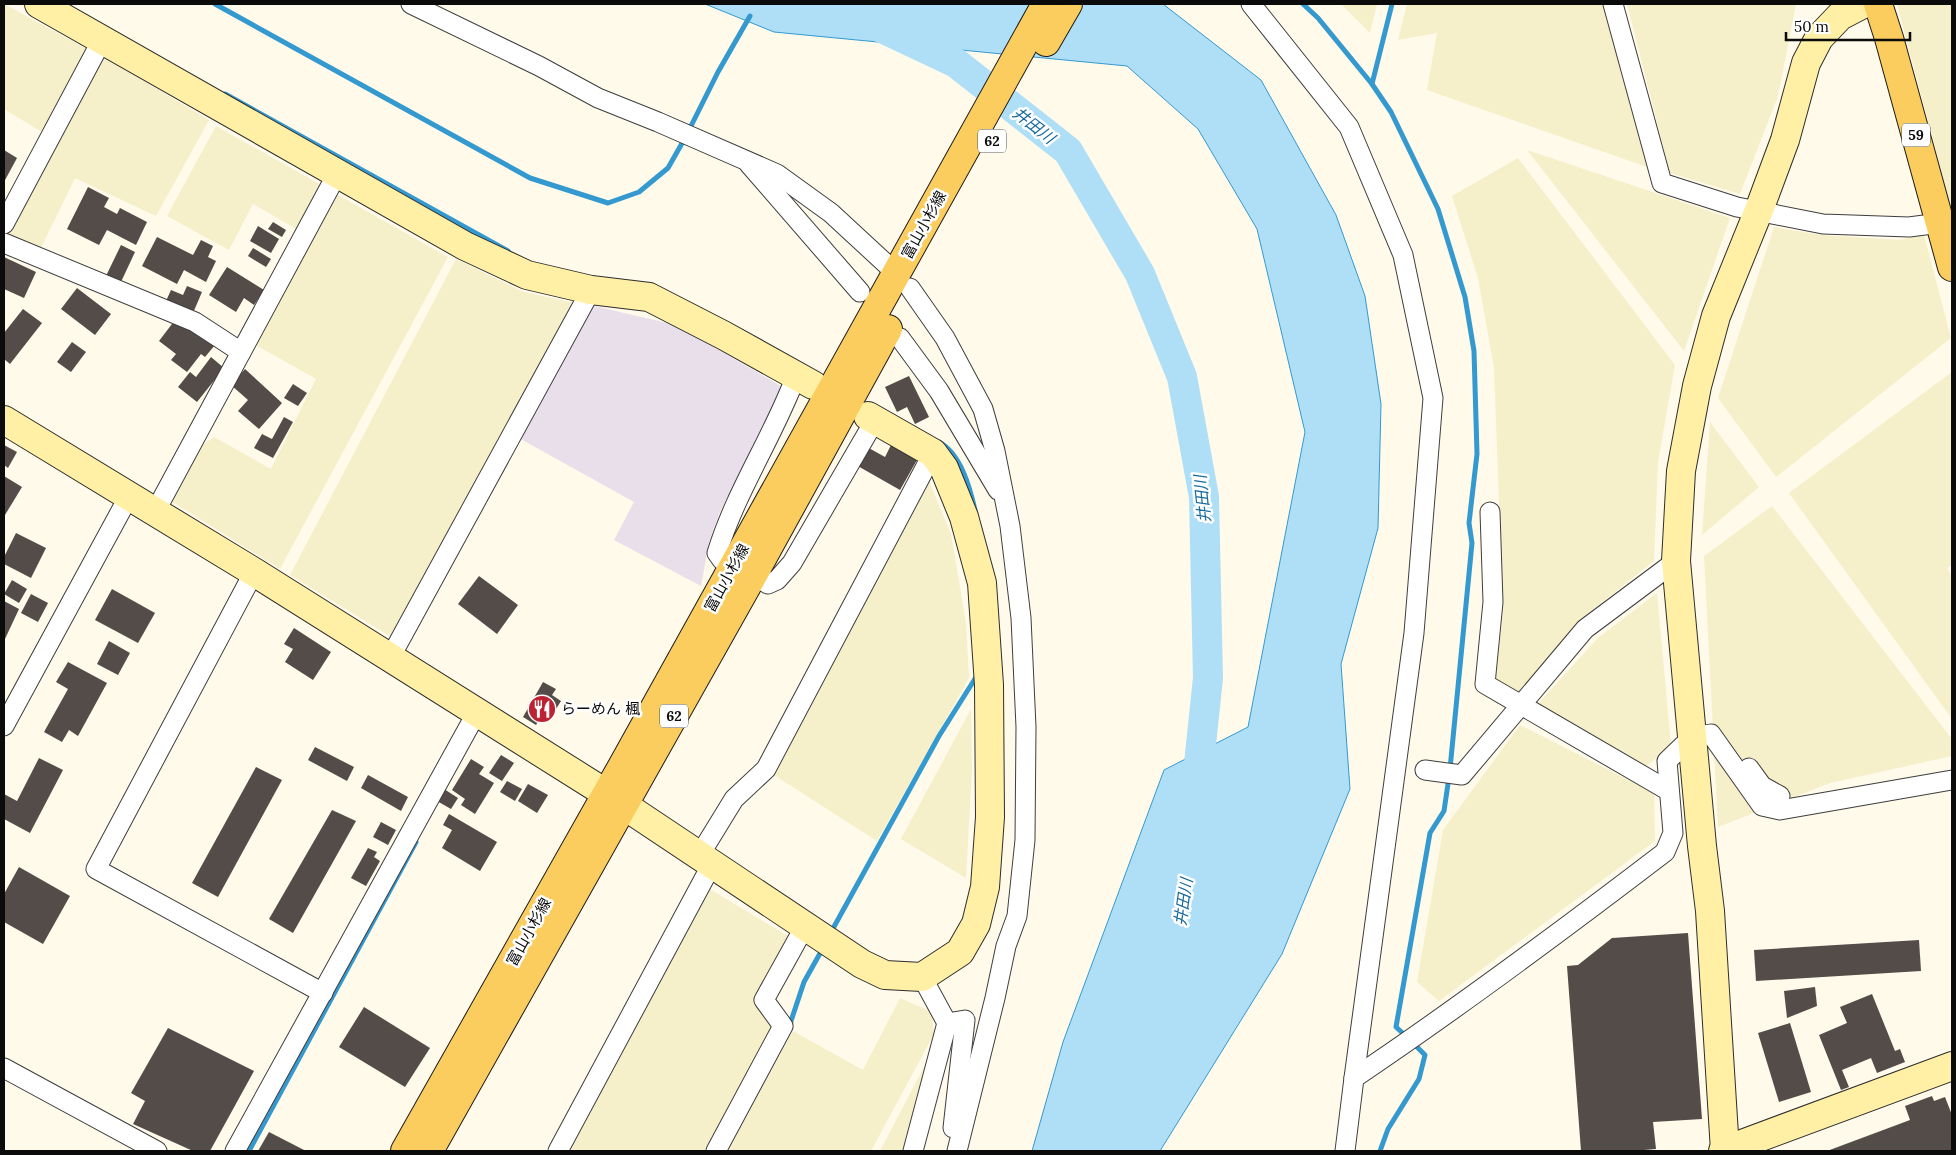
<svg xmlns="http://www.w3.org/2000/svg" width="1956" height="1155" viewBox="0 0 1956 1155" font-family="Lora,'Noto Sans JP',serif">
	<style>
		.industrial { fill: #e9dfeb }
		.farmland { fill: #f5efca }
		.water { fill: #aedff7; stroke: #3499cf }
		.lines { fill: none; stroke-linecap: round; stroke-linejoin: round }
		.stream { stroke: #3499cf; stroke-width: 5 }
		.river { stroke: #aedff7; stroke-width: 30 }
		.building { fill: #544c48 }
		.street-casing { stroke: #3e3e3e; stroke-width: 21 }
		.secondary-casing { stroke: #2d2d2d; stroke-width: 30 }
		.primary-casing { stroke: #1c1c1c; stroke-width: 30 }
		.street { stroke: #fff; stroke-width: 19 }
		.secondary { stroke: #fff0a5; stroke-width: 28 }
		.primary { stroke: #fbcc5e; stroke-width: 28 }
		.labels { text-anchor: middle; stroke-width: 5; stroke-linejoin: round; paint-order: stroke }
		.shield { fill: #fff; stroke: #545454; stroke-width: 1 }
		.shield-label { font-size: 14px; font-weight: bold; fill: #0b0b0b }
		.street-label { font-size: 15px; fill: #0b0b0b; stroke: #fff }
		.poi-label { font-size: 15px; fill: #0b0b0b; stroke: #fff; text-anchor: start }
		.water-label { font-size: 16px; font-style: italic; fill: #14699e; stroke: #fff }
	</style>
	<rect width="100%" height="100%" fill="#fffaea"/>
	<!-- industrial -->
	<polygon class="industrial" points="590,305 676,325 786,389 719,514 709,542 701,586 614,540 634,502 517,437"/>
	<!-- farmland -->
	<g class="farmland">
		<polygon points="4,4 87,49 42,132 4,109"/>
		<polygon points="1341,4 1377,4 1370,33"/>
		<polygon points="1407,4 1605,4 1647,167 1427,90 1437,33 1398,40"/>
		<polygon points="1627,4 1796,4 1778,96 1740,194 1670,173"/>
		<polygon points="1897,4 1952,4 1952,212"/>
		<polygon points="105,58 209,120 156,216 75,178 40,250 4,236 4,233 96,63"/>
		<polygon points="216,126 323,186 298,230 253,204 229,250 167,216"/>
		<polygon points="1527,150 1730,218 1684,351"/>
		<polygon points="1518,158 1675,365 1658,462 1654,561 1581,619 1518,697 1495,685 1503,610 1494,368 1478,278 1452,196"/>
		<polygon points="338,195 448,257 280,569 171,501 201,446 214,437 271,469 316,379 254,344"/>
		<polygon points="1774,227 1821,235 1899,240 1924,235 1951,338 1776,477 1718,398"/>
		<polygon points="456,259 524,292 575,303 393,638 290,575"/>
		<polygon points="1952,372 1952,565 1947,568 1952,576 1952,719 1789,493"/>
		<polygon points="1710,422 1759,487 1702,535"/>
		<polygon points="928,479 951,534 966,623 969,678 877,841 774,775"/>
		<polygon points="1772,506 1952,739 1952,756 1830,783 1718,827 1704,556"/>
		<polygon points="1657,593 1671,746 1645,767 1534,708 1598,638"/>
		<polygon points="971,709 972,768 966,878 901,839"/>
		<polygon points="1520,725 1654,793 1655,841 1439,1001 1417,982 1443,830"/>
		<polygon points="708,888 791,938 757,1008 771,1014 774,1028 709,1151 567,1151"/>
		<polygon points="900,998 932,1012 934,1034 871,1151 728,1151 793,1031 863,1070"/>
		<polygon points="935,1046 908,1151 880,1151"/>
	</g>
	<!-- water -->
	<polygon class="water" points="705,4 1163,4 1261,80 1336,215 1365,296 1381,404 1378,528 1341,664 1350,789 1282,954 1160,1151 1032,1151 1063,1042 1164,770 1248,727 1305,432 1257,229 1198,129 1127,66 774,32"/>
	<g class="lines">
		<!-- stream -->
		<g class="stream">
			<polyline points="215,4 530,178 608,203 639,192 668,168 685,138"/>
			<polyline points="1303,4 1318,18 1372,84 1391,112 1438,209 1465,297 1474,351 1477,454 1469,523 1472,543 1450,769"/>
			<polyline points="1372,84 1392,4"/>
			<polyline points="225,94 508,251"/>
			<polyline points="689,130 718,72 750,16"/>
			<path d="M939 442C961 454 970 488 975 510"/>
			<polyline points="830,934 939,736 978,674"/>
			<polyline points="789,1027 804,982 823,948"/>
			<polyline points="1407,1037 1396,1027 1430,833 1444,811 1449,777"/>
			<polyline points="249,1151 416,842"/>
			<polyline points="1380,1151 1388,1129 1419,1079 1425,1055 1413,1043"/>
		</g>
		<!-- river -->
		<polyline class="river" points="831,4 956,63 1068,151 1140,274 1182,377 1204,497 1208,678 1196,792"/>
	</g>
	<!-- building -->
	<g class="building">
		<polygon points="4,150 17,158 4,182"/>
		<polygon points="88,187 109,198 104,207 117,214 120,208 147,222 136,245 107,230 99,245 67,229"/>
		<polygon points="273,222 286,230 282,237 268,229"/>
		<polygon points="258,226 279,239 271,253 250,241"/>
		<polygon points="157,237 193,255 201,240 213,246 208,257 216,261 206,282 184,270 177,284 142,266"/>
		<polygon points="121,245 135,252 120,284 105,278"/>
		<polygon points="253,248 271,259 266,267 248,256"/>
		<polygon points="4,257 36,272 24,298 4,289"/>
		<polygon points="227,267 264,290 254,305 244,298 236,312 209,295"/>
		<polygon points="187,286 202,292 193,313 166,301 171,290 183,295"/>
		<polygon points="77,288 111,314 95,335 61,309"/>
		<polygon points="23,309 42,323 10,364 4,359 4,333"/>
		<polygon points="175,320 186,328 191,326 215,345 205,357 201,354 187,372 171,360 176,354 159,341"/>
		<polygon points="72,342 86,352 71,372 57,362"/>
		<polygon points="211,357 224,368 197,402 178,387 190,372 196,377"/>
		<polygon points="245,369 282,403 259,429 238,411 248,400 231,385"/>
		<polygon points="909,376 929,417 915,424 907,407 897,412 885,387"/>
		<polygon points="293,384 307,393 298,406 284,398"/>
		<polygon points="284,417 293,422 273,458 254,448 262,434 272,439"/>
		<polygon points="4,445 17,452 8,468 4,465"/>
		<polygon points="891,445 917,460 900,490 856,465 867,447 885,457"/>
		<polygon points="4,476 22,487 5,515 4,514"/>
		<polygon points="16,533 46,548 31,578 4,564 4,557"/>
		<polygon points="479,576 518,605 497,634 458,604"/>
		<polygon points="12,580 27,589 19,603 4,594"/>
		<polygon points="112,589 155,613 138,643 95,620"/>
		<polygon points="31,594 48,603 38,622 21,613"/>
		<polygon points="4,601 19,609 4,641"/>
		<polygon points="294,628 331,652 313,680 285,662 293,649 284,644"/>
		<polygon points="109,641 130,653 118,675 97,664"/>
		<polygon points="68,662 107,683 78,736 69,730 62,742 44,732 68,689 56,682"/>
		<polygon points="543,682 556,689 552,695 561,701 548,722 540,718 536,725 523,717"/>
		<polygon points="315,747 354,767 347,781 308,760"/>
		<polygon points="501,755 514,763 502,781 489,773"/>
		<polygon points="39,758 63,770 30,833 4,819 4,794 17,801"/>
		<polygon points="471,759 484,767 479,774 494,783 475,814 461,805 465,799 452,790"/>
		<polygon points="256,767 282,780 218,897 192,883"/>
		<polygon points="368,775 408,797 401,811 361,788"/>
		<polygon points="507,781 522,789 515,801 500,792"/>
		<polygon points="528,784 548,795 537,813 518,801"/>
		<polygon points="444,789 458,798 451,809 437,801"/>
		<polygon points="332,810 356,821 293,933 269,919"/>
		<polygon points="449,814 497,842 480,871 442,848 452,830 443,825"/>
		<polygon points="381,822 396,830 388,845 373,837"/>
		<polygon points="368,848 377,852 374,857 380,861 366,886 351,878"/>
		<polygon points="19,867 70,896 43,944 4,922 4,894"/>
		<polygon points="1688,933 1702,1119 1653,1122 1656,1149 1632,1151 1581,1151 1567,966 1578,965 1612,938"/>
		<polygon points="1919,940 1921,971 1756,981 1754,950"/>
		<polygon points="1815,987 1817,1006 1787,1018 1784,991"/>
		<polygon points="1872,994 1895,1051 1900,1049 1905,1062 1877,1073 1871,1058 1842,1070 1849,1087 1841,1090 1819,1035 1847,1023 1840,1007"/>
		<polygon points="364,1007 430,1048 405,1087 339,1047"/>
		<polygon points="1790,1023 1811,1092 1779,1102 1758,1033"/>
		<polygon points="168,1028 254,1071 210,1151 193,1151 133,1124 145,1101 131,1093"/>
		<polygon points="1932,1096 1934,1101 1945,1097 1952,1115 1952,1151 1827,1151 1910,1120 1905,1106"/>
		<polygon points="269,1132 306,1151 258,1151"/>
	</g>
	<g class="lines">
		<defs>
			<g id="street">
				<polyline points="411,4 539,66 598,98 658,122 777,174 831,213 897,274"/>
				<polyline points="1251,4 1349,127 1403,255 1433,398 1414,633 1354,1078"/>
				<polyline points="1613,4 1662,183 1737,207 1823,224 1909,227 1940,223"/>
				<polyline points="749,164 860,292"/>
				<polyline points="4,224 102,40"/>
				<polyline points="4,243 195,322 241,352"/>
				<polyline points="910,288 945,338 983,409 995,451 1010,526 1021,618 1026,727 1025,840 1017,916 1006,946 995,998 957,1151"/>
				<polyline points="900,338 939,391 998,490"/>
				<polyline points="155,512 337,174"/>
				<polyline points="1490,512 1493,602 1485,684 1669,791"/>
				<path d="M734 566 722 560 717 553C736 491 773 437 796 376"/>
				<polyline points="254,572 96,869 323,993"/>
				<polyline points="753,575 768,584 777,580 792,563 875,420"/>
				<polyline points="390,658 591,290"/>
				<polyline points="4,726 129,496"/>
				<polyline points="1749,768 1762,786 1780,796"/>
				<polyline points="1425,770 1462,775 1585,629 1676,561"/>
				<polyline points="699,856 734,799 766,769 933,453"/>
				<polyline points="922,977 947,1023 965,1020 953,1128"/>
				<polyline points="4,1068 157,1151"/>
				<polyline points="235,1151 477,712"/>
				<polyline points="558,1151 712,864"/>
				<polyline points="716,1151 783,1026 764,1000 805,926"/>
				<polyline points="913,1151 947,1023"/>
				<path d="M1345 1151 1354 1078C1461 1006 1563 930 1665 852L1673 833 1667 761 1692 737 1711 734 1762 806 1780 810 1952 780"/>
			</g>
			<g id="secondary">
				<polyline points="39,4 465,246 527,275 591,290 649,297 723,335 813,385"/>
				<polyline points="4,420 254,572 607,794 862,964 885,975 922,977 960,952 976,924 985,887 990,817 989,685 982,583 964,517 944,468 933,453 868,416"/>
				<polyline points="1723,1151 1952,1066"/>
				<polyline points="1725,1151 1710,911 1702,846 1676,561 1681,471 1697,386 1716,316 1759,210 1785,140 1806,63 1819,38 1840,16 1863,4"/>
			</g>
			<g id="primary">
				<polyline points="1878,4 1889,38 1952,267"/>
				<polyline points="1046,42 1068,4"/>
				<polyline points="405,1151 619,772 1046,4"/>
				<polyline points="429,1151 753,575 888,329"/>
			</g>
		</defs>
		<!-- street casing -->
		<use href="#street" class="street-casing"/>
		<!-- secondary casing -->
		<use href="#secondary" class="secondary-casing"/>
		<!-- primary casing -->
		<use href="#primary" class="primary-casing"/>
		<!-- street -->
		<use href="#street" class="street"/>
		<!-- secondary -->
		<use href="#secondary" class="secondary"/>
		<!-- primary -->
		<use href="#primary" class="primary"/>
	</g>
	<!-- icons -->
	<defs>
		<symbol id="restaurant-disc" viewBox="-11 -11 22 22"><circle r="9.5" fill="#bd2232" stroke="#fff"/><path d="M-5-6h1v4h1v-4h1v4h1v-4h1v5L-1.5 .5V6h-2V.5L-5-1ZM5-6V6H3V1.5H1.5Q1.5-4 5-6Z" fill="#fff"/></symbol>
	</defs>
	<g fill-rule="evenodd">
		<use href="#restaurant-disc" x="526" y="693" width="32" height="32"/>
	</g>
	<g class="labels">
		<!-- shield labels -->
		<g class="shield">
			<rect x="1902" y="123.5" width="28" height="23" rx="4"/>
			<rect x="978" y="129.5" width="28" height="23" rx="4"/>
			<rect x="660" y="704.5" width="28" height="23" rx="4"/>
		</g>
		<g class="shield-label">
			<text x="1916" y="140">59</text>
			<text x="992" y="146">62</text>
			<text x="674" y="721">62</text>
		</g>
		<!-- street labels -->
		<g class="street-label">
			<text transform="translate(924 225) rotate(-61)" y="5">富山小杉線</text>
			<text transform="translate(727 578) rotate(-61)" y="5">富山小杉線</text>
			<text transform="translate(529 932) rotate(-61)" y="5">富山小杉線</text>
		</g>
		<!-- poi labels -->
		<g class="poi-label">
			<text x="561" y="714">らーめん 楓</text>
		</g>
		<!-- water labels -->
		<g class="water-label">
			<text transform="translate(1034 125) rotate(38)" y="6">井田川</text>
			<text transform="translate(1202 499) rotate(-96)" y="6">井田川</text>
			<text transform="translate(1183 902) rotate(-82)" y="6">井田川</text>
		</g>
	</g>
	<!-- border -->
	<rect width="1956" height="1155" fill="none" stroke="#0b0b0b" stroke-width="10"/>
	<!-- scale -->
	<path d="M1786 32v8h124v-8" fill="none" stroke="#0b0b0b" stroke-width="2.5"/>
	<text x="1794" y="32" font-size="15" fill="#0b0b0b" stroke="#ffffff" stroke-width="4" paint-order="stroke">50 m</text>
</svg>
